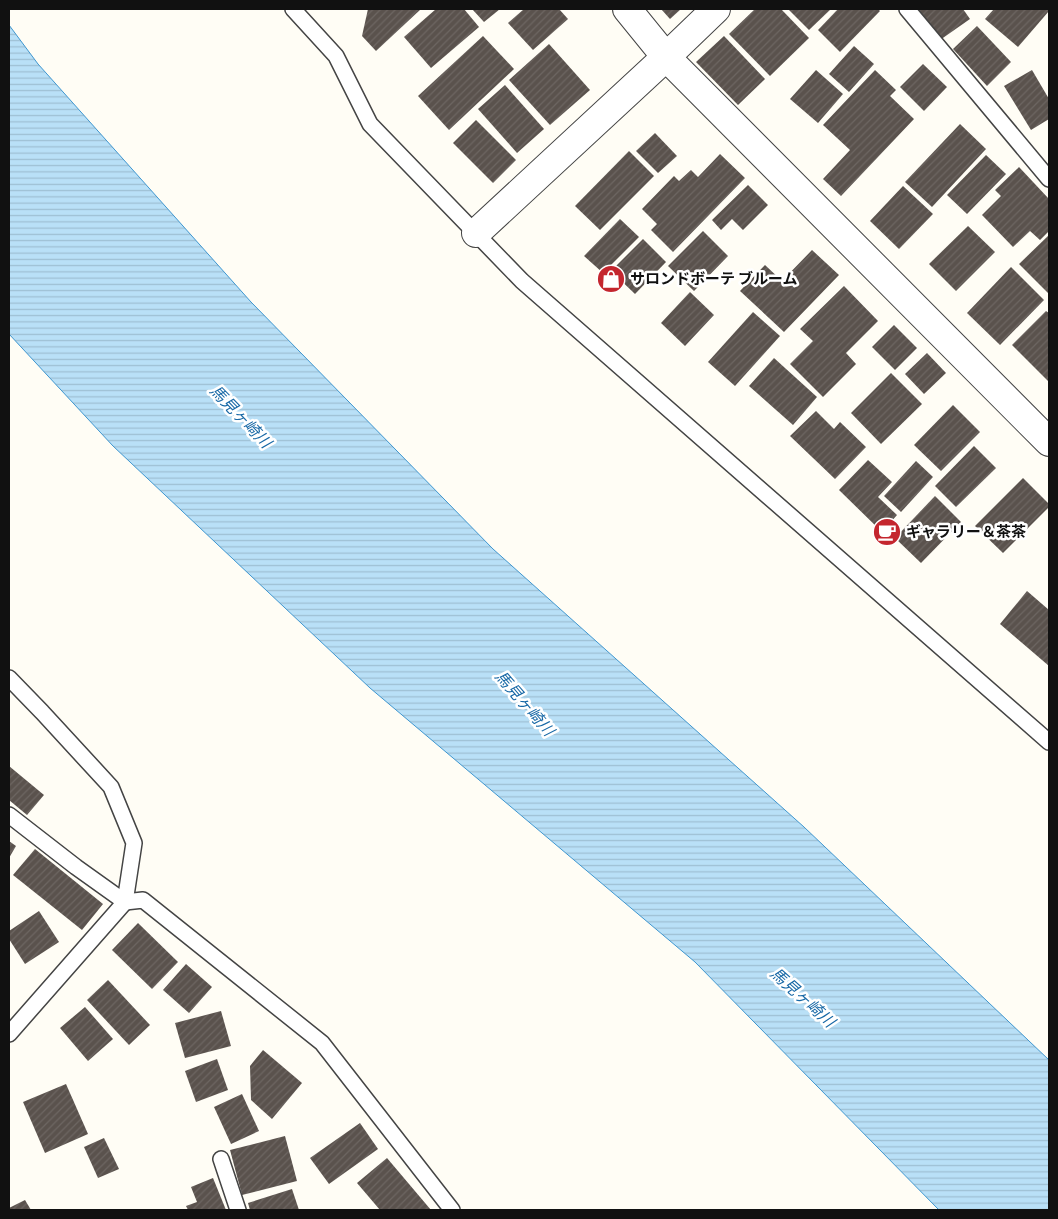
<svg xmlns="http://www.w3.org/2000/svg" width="1058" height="1219" viewBox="0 0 1058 1219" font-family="'Crimson Pro','Noto Sans JP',serif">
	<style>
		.water { fill: url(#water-rules); stroke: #3f96cf }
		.building { fill: url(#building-hatch) }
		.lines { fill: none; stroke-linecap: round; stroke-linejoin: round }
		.service-casing { stroke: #444; stroke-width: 18 }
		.minor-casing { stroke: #444; stroke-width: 30 }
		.service { stroke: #fff; stroke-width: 15 }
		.minor { stroke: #fff; stroke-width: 28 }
		.labels { text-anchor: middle; stroke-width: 5; stroke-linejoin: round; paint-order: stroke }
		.poi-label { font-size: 15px; font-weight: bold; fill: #111; stroke: #fff; text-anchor: start }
		.water-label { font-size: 16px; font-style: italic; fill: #1768a6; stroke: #fff }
	</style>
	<defs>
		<pattern id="water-rules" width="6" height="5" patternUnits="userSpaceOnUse" patternTransform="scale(1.25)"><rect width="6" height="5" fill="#b9e0f7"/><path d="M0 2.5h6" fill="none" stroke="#9ebfd3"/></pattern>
		<pattern id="building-hatch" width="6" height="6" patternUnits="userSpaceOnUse" patternTransform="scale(1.25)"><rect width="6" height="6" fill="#5a524d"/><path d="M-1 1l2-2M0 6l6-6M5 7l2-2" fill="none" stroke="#6d6662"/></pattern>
	</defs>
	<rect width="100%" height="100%" fill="#fffdf5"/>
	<!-- water -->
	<polygon class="water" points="9,25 38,64 251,302 493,549 804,827 1049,1060 1049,1210 939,1210 695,962 370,688 113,446 9,334"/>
	<!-- building -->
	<g class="building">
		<polygon points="368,9 421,9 376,51 362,36"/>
		<polygon points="436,9 464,9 479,27 431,68 404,37"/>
		<polygon points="472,9 500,9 484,22"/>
		<polygon points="524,9 559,9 568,19 533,50 508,23"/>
		<polygon points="661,9 681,9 670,19"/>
		<polygon points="755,9 781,9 809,38 770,76 729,34"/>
		<polygon points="788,9 831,9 809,30"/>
		<polygon points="838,9 878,9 880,11 840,52 818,30"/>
		<polygon points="918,9 963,9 970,19 940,40"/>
		<polygon points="994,9 1049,9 1049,11 1018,47 985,19"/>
		<polygon points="977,26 1011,62 987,86 953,49"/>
		<polygon points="483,36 514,69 449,130 418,96"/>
		<polygon points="724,36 765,79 738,105 696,62"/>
		<polygon points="549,44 590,90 550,125 509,80"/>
		<polygon points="854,46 874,64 849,92 829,74"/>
		<polygon points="923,64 947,87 924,111 900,87"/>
		<polygon points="816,70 843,94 818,123 790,99"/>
		<polygon points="875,70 896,90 890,96 914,119 841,196 823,179 850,150 823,125"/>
		<polygon points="1032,70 1049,99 1049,119 1031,130 1004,86"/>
		<polygon points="505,85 544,129 517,153 478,109"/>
		<polygon points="476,120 516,160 493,183 453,143"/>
		<polygon points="960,124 986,149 932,207 905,182"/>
		<polygon points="655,133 677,156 658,173 636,151"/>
		<polygon points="629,151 654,176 600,230 575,206"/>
		<polygon points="720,154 745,178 673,252 651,230 657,224 642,209 674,176 679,181 691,170 698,177"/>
		<polygon points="986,155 1006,174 967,214 947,195"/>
		<polygon points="1019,167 1049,199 1049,231 1040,240 1030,231 1013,247 982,215 1001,196 995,190"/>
		<polygon points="748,185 768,205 743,230 732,219 721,230 712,220"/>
		<polygon points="903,186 933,214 899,249 870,221"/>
		<polygon points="620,219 639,237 603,273 584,256"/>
		<polygon points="968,226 995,252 956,291 929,264"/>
		<polygon points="703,231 728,256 694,291 668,266"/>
		<polygon points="1049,235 1049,294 1019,264"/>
		<polygon points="643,239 666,262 635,294 611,271"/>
		<polygon points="812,250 839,275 784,332 740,291 765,265 782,281"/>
		<polygon points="1011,267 1044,300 1000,345 967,313"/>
		<polygon points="844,286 878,321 846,353 856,364 823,397 790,364 813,341 800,329"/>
		<polygon points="690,292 714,315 685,346 661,323"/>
		<polygon points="1046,311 1049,313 1049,382 1012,345"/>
		<polygon points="753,312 780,336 735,386 708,362"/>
		<polygon points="894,325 917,348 895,370 872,347"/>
		<polygon points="927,353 946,373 924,394 905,374"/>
		<polygon points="774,358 817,397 793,425 749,386"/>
		<polygon points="891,373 922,404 881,444 851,413"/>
		<polygon points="953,405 980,432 941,471 914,445"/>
		<polygon points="816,411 834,429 840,422 866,447 835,479 790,436"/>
		<polygon points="974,446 996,468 956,507 935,486"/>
		<polygon points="868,460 892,482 878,497 897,515 882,532 839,490"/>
		<polygon points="916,461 933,477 901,512 884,496"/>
		<polygon points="1023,478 1049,504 1049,507 1003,553 975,526"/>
		<polygon points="935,496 961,522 921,563 895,538"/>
		<polygon points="1027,591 1049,610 1049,666 1000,624"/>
		<polygon points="9,766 44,795 27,815 9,800"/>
		<polygon points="9,841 16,846 9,858"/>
		<polygon points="35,849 103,904 82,930 13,875"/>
		<polygon points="39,911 59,942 25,964 9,939 9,931"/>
		<polygon points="138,923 178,962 152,989 112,950"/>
		<polygon points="186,964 212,987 189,1013 163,990"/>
		<polygon points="108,980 150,1025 129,1045 87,1000"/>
		<polygon points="85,1007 113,1039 88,1061 60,1028"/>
		<polygon points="221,1011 231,1046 185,1058 175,1023"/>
		<polygon points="263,1050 302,1083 272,1119 251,1100 250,1066"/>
		<polygon points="217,1059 228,1090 196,1102 185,1071"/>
		<polygon points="66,1084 88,1134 45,1153 23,1102"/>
		<polygon points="242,1094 259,1131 231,1144 214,1107"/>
		<polygon points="360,1123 378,1149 329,1184 310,1158"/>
		<polygon points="285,1136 297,1181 242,1195 230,1150"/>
		<polygon points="104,1138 119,1169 98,1178 84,1147"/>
		<polygon points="387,1158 431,1210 380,1210 357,1183"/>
		<polygon points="213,1178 226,1210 188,1210 186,1206 197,1202 191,1187"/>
		<polygon points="292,1189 299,1210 250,1210 248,1203"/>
		<polygon points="25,1200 31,1210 9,1210 9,1208"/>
	</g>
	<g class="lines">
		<defs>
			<g id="service">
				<polyline points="293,9 336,56 370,124 522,281 1049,742"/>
				<polyline points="907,9 1049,179"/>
				<polyline points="9,678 42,712 111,787 134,843 125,902 9,1034"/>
				<polyline points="9,815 76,867 125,902 143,900 322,1043 452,1210"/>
				<polyline points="221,1159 238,1210"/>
			</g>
			<g id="minor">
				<polyline points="627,9 666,57 1049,442"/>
				<polyline points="476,233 666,57 716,9"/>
			</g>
		</defs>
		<!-- service casing -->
		<use href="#service" class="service-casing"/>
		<!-- minor casing -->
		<use href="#minor" class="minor-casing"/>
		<!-- service -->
		<use href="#service" class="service"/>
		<!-- minor -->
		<use href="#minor" class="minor"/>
	</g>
	<!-- icons -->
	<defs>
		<symbol id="shop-disc" viewBox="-11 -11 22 22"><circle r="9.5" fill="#c4262e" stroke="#fff"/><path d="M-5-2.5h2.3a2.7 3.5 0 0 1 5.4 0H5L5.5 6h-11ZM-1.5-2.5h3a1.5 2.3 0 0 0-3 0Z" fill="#fff"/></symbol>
		<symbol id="cafe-disc" viewBox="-11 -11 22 22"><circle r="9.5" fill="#c4262e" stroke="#fff"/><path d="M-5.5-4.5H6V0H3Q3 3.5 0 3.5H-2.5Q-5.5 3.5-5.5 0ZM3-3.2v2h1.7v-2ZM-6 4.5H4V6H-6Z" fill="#fff"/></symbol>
	</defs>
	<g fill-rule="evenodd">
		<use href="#shop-disc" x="595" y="263" width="32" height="32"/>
		<use href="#cafe-disc" x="871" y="516" width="32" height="32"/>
	</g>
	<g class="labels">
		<!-- poi labels -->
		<g class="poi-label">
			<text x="630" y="284">サロンドボーテ ブルーム</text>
			<text x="906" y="537">ギャラリー＆茶茶</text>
		</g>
		<!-- water labels -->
		<g class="water-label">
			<text transform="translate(241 416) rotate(46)" y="6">馬見ヶ崎川</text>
			<text transform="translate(525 703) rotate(49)" y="6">馬見ヶ崎川</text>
			<text transform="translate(803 997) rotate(42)" y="6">馬見ヶ崎川</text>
		</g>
	</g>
	<!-- border -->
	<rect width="1058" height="1219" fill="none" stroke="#111111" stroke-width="20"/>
</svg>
